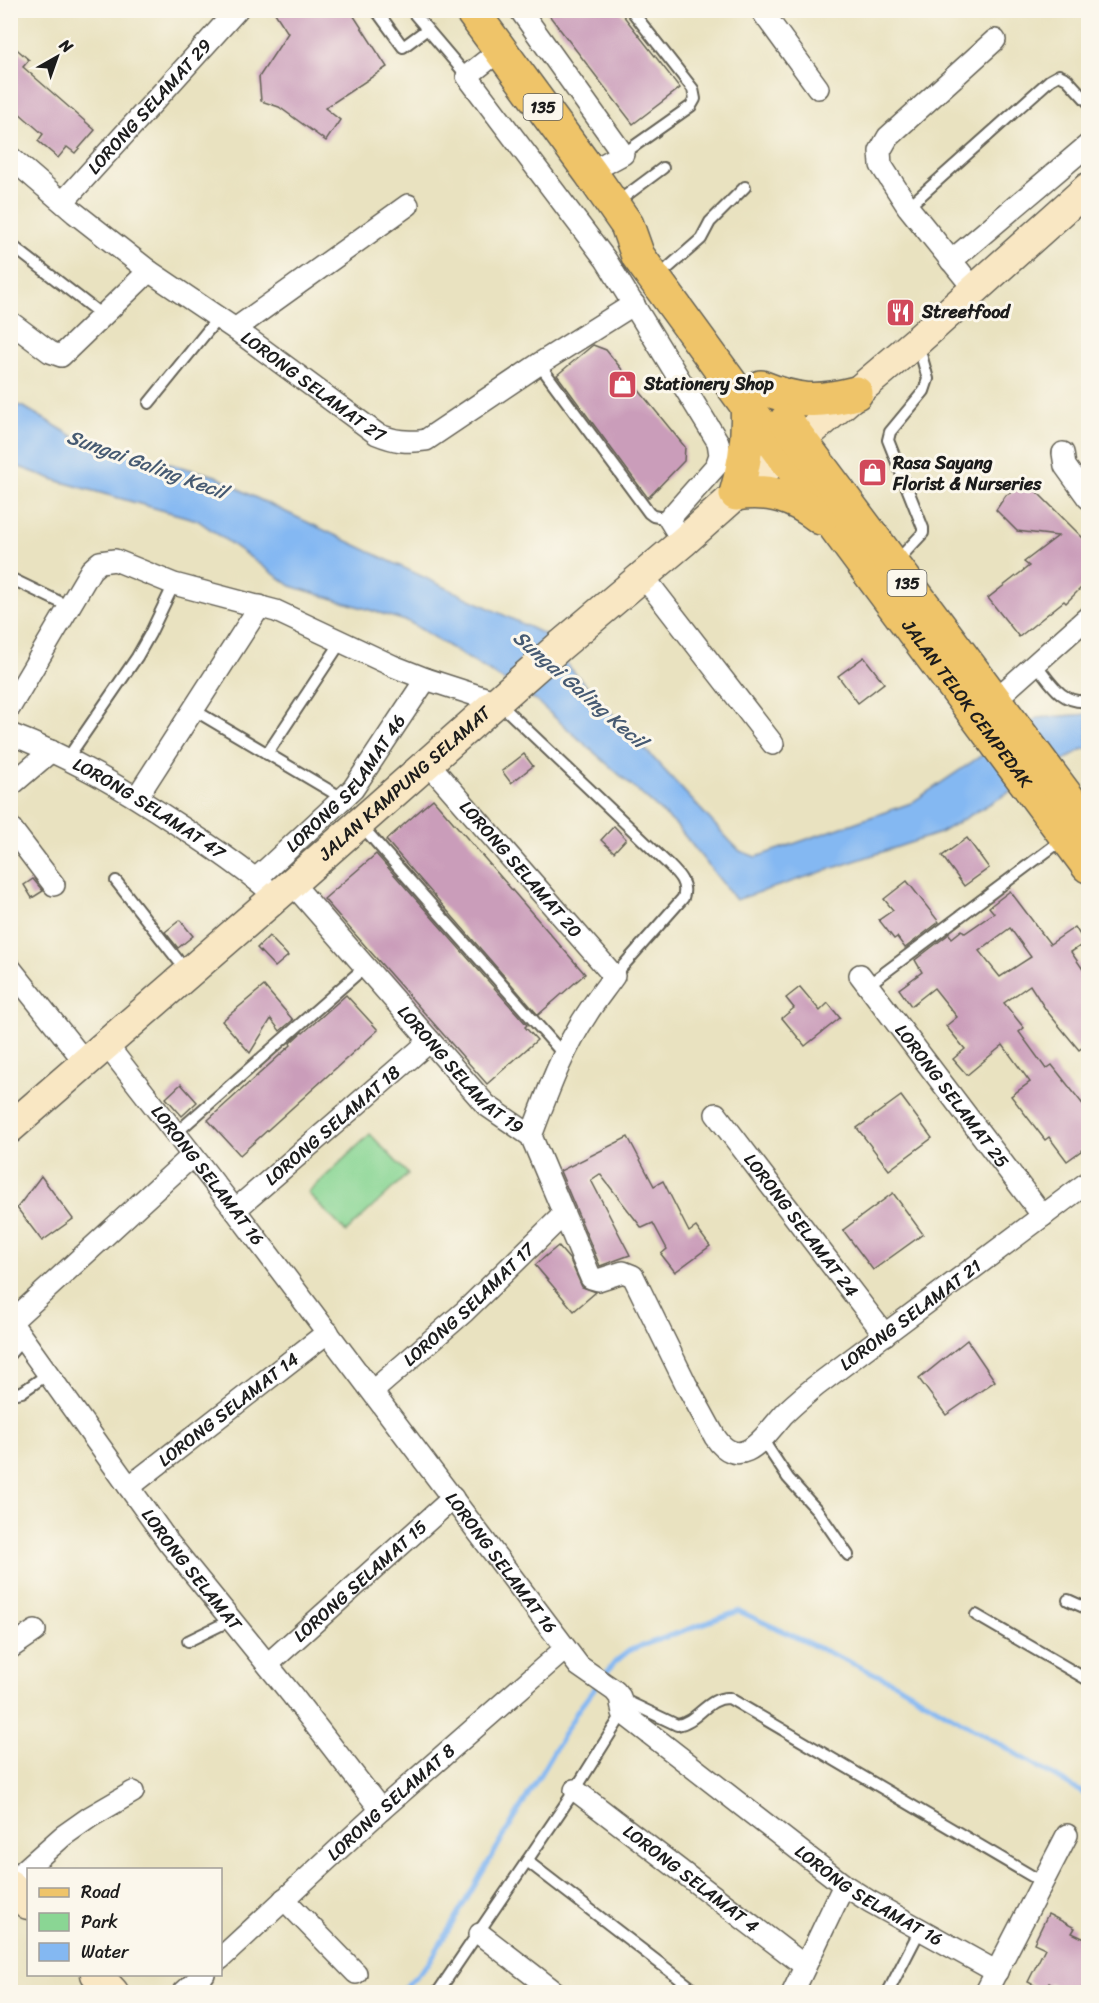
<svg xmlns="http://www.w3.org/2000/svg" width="1099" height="2003" viewBox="0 0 1099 2003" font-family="Sriracha,sans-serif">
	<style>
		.green { fill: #8ad694; stroke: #537958; stroke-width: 1.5 }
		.water { fill: #84b8f2; stroke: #506a87; stroke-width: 1.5 }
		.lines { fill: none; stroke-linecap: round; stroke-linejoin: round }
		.stream { stroke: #84b8f2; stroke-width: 5 }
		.building { fill: #ca9dba; fill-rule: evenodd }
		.lane-casing { stroke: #646155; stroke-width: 14 }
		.street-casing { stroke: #646155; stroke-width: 24 }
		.secondary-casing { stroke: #646155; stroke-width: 33 }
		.primary-casing { stroke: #646155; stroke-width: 36 }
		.lane { stroke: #fff; stroke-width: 10 }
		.street { stroke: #fff; stroke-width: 21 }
		.secondary { stroke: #f9e7c3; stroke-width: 30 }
		.primary { stroke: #efc469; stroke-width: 33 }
		.labels { text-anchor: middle; stroke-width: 6; stroke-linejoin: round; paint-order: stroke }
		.shield { fill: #fbf7ec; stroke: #5f5e5a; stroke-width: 1.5 }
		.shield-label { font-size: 16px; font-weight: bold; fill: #1c1c1c }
		.street-label { font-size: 18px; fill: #1c1c1c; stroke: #fbf7ec }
		.poi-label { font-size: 18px; font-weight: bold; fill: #1c1c1c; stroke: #fbf7ec; text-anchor: start }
		.water-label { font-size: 20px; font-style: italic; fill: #465a72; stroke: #fbf7ec }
	</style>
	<rect width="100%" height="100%" fill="#fbf7ec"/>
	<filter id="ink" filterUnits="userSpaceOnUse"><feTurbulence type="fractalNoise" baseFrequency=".0167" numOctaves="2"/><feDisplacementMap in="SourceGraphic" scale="12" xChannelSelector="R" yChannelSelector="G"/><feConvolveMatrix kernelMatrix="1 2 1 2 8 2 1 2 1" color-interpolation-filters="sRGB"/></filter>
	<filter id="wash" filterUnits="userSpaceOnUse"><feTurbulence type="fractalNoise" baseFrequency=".008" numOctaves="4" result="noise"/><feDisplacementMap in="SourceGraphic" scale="24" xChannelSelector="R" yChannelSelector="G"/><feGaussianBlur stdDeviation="1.35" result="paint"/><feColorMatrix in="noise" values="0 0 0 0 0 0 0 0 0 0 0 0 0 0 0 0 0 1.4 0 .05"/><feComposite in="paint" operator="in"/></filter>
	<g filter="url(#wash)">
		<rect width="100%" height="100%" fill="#e9e2c0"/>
		<!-- green -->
		<polygon class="green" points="370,1134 408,1174 346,1232 308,1193"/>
		<!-- water -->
		<polygon class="water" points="10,403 24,407 81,441 216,476 250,495 546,635 570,668 730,841 740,851 756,857 911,803 1037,718 1088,714 1088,748 1083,749 940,833 736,900 676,825 534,699 409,622 291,586 197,520 58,481 11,464"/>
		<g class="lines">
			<!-- stream -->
			<g class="stream">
				<polyline points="603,1677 615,1662 630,1650 739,1611 897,1684 1088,1796"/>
				<polyline points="400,1992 429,1963 578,1710 597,1685"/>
			</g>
		</g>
		<g id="blocks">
			<!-- building -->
			<g class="building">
				<polygon points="273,10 350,10 387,67 325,108 340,120 326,141 279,107 261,101 259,77 288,33"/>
				<polygon points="545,10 619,10 680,88 633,124"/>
				<polygon points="10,43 29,60 23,67 95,130 75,153 67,147 58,158 38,141 43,134 10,105"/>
				<polygon points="593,345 606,350 685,447 684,461 648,498 557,375"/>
				<polygon points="1029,484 1089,544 1089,580 1066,603 1064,601 1019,637 988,598 1029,566 1024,562 1058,536 1017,531 996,510 1006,495"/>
				<polygon points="864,657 884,683 858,703 838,676"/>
				<polygon points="524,754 533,766 511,783 502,771"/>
				<polygon points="433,799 585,974 538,1015 386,840"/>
				<polygon points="614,826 626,839 614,852 601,840"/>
				<polygon points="967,838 989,868 964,886 942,856"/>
				<polygon points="376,854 527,1025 525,1027 537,1040 487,1084 324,899"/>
				<polygon points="33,879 43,891 32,898 24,885"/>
				<polygon points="907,881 939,922 905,948 897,937 894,939 879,920 893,910 884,899"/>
				<path d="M1010 891 1050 944 1075 927 1085 943 1071 952 1089 978V1042L1079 1050 1046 1010 1030 985 1004 1003 1024 1028 1019 1032 1046 1069 1052 1065 1089 1112V1119L1082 1123 1089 1132V1145L1067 1161 1049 1137 1045 1140 1011 1096 1030 1082 1003 1045 967 1075 953 1059 965 1049 946 1026 957 1017 934 988 911 1006 899 989 922 972 915 960 949 934 952 938 962 930 965 933 994 913 989 907ZM1010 928 1031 957 1000 977 979 951Z"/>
				<polygon points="180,920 193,936 178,948 165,932"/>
				<polygon points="269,936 288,956 275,967 257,948"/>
				<polygon points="264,986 293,1020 280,1031 271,1019 250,1053 222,1021"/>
				<polygon points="800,987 820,1011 828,1003 840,1018 805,1046 782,1018 794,1008 786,998"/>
				<polygon points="346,995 378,1030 240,1155 208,1120 291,1045 290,1043 302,1032 303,1033"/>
				<polygon points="181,1084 197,1102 182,1116 166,1098"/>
				<polygon points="901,1096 932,1138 889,1170 857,1128"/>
				<polygon points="628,1137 654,1186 663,1181 689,1232 696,1227 710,1246 675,1272 661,1254 667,1249 653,1223 642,1228 600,1174 591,1180 630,1255 600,1266 560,1171"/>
				<polygon points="41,1176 73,1219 42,1241 17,1208"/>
				<polygon points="893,1193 923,1234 873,1270 843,1230"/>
				<polygon points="558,1246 570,1260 582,1287 596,1292 574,1311 535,1265"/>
				<polygon points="967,1340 995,1381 946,1415 919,1379"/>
				<polygon points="1048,1914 1075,1928 1072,1933 1089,1941 1089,1976 1080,1992 1069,1992 1049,1983 1045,1991 1028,1982 1045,1948 1034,1943"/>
			</g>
		</g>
	</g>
	<g filter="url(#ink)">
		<use href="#blocks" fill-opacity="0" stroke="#646155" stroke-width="1.5"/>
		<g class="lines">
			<defs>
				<g id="lane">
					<polyline points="376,10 403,47 426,30"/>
					<polyline points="411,10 467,76"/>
					<polyline points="623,154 691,106 695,99 693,89 631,10"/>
					<polyline points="616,203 663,168"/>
					<polyline points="908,207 1050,80 1059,75 1067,79 1088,102"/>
					<polyline points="10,244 103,316"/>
					<polyline points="669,267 701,239 710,222 745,187"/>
					<polyline points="539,364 649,513 653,516 669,519"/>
					<polyline points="149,403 218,318"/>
					<polyline points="895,563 923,533 923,528 888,440 890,432 924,391 928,379 918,344"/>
					<polyline points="10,578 70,607"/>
					<path d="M1036 664C1051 683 1061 704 1088 701"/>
					<path d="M499 703 668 864C678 874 688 883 683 898L614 976"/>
					<polyline points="194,710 344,799"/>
					<polyline points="267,754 341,642"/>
					<polyline points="67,759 137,657 150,634 174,584"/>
					<polyline points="360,824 564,1055"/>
					<polyline points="116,881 188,973"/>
					<polyline points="868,985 1062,840"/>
					<polyline points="175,1134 365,967"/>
					<polyline points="10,1354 23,1339"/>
					<polyline points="10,1388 17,1393 22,1392 48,1374"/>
					<polyline points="762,1439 788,1478 817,1510 848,1555"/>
					<polyline points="1068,1600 1088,1609"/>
					<polyline points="976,1615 1088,1680"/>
					<polyline points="188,1641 231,1620"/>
					<path d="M620 1698 677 1725C698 1722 707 1697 729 1698L1042 1882"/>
					<polyline points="527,1861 697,1992"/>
					<polyline points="438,1992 575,1790 623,1713"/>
					<polyline points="888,1992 920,1930"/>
				</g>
				<g id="street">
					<polyline points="520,10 623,154 590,172"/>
					<polyline points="761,10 818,88"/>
					<polyline points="500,50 467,76 606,260 718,442 720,455 716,466 669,519 683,542"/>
					<path id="s1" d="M10 157 75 213 149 271 235 329 377 434C394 441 407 443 426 440L539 364 634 304"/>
					<path id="s2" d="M63 202 237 10"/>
					<polyline points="951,261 1088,145"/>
					<polyline points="974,289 908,207 881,165 880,151 888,137 995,40"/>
					<polyline points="10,322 50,352 61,356 149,271"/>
					<polyline points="235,329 408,205"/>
					<polyline points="1063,453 1065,466 1088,498"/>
					<polyline points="643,576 773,744"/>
					<polyline points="995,700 1088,617"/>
					<polyline points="10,707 91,570 100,562 115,560 174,584 276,611 393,666 426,679 497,702"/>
					<path id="s3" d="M10 734C71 757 126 790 180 826 214 848 246 870 277 897"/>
					<path id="s4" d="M428 763 614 976C605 989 595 1001 587 1014 562 1051 547 1094 531 1136"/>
					<polyline points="10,786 51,751"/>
					<polyline points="137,797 260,606"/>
					<polyline points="10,827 54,885"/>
					<path id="s5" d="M256 879 353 789 426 679"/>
					<path id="s6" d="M292 883 486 1105 531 1136 591 1278 598 1280 623 1272 633 1276 686 1384 715 1437C741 1475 765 1435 784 1414 794 1404 805 1395 816 1386L1088 1182"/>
					<polyline points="10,968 85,1062"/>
					<path id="s7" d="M860 975 1043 1216"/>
					<path id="s8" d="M106 1044 235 1210 579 1666 615 1691 620 1697 623 1713 844 1885 869 1901 997 1972"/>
					<path id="s9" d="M716 1114 885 1335"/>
					<path id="s10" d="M192 1156 11 1322 169 1543 292 1695 381 1810"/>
					<path id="s11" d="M235 1210 430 1041"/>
					<path id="s12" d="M373 1391 464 1312 563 1215"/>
					<path id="s13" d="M129 1487 328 1332"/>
					<polyline points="10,1648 35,1631"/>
					<path id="s14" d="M268 1664 453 1498"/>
					<path id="s15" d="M575 1790 805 1966"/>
					<polyline points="10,1883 63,1836 90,1817 133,1792"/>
					<polyline points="284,1899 356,1973"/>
					<polyline points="480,1934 555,1992"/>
					<path id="s16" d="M220 1959 381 1810 565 1649"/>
					<polyline points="184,1992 204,1974"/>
					<polyline points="793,1992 844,1885"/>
					<polyline points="986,1992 1067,1835"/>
				</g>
				<g id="secondary">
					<path id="s17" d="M10 1128 292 883 561 645 683 542 775 460 810 432 917 341 1088 188"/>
					<polyline points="10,1885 28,1904"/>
					<polyline points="96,1974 113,1992"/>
				</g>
				<g id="primary">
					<path id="s18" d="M471 10 590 172 627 225 638 256 839 532 1088 866"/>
					<path d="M761 387C798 402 817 403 856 393"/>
					<path d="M747 405C749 436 745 464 736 494 771 489 794 497 821 518"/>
					<polyline points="786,421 1088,825"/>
				</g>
			</defs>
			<!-- lane casing -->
			<use href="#lane" class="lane-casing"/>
			<!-- street casing -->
			<use href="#street" class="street-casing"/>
			<!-- secondary casing -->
			<use href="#secondary" class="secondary-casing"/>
			<!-- primary casing -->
			<use href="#primary" class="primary-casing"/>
			<!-- lane -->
			<use href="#lane" class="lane"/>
			<!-- street -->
			<use href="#street" class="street"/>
			<!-- secondary -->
			<use href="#secondary" class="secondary"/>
			<!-- primary -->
			<use href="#primary" class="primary"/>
		</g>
	</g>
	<!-- icons -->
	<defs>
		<symbol id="restaurant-square" viewBox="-11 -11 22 22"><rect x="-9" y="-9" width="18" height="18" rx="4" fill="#d1495b" stroke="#fbf7ec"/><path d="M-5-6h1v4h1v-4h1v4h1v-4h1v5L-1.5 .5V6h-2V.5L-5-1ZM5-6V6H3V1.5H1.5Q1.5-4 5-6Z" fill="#fff"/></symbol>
		<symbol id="shop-square" viewBox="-11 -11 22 22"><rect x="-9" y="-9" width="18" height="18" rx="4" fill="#d1495b" stroke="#fbf7ec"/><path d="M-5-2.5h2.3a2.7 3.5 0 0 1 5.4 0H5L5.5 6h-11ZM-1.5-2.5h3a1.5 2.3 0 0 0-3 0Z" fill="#fff"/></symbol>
	</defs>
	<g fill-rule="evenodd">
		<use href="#restaurant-square" x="884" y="296" width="33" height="33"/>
		<use href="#shop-square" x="606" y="368" width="33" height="33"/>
		<use href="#shop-square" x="856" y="456" width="33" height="33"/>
	</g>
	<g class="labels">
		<!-- shield labels -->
		<g class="shield">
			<rect x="523.5" y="94" width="39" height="26" rx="4.5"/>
			<rect x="887.5" y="570" width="39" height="26" rx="4.5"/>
		</g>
		<g class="shield-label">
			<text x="543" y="113">135</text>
			<text x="907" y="589">135</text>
		</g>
		<!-- street labels -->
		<g class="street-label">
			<text dy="6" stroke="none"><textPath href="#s2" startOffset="129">LORONG SELAMAT 29</textPath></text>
			<text dy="6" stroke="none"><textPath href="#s1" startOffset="381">LORONG SELAMAT 27</textPath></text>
			<text dy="6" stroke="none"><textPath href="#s18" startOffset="854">JALAN TELOK CEMPEDAK</textPath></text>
			<text dy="6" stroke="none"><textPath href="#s5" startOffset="132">LORONG SELAMAT 46</textPath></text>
			<text dy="6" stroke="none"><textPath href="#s17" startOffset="524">JALAN KAMPUNG SELAMAT</textPath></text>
			<text dy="6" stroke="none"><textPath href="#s3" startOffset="158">LORONG SELAMAT 47</textPath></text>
			<text dy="6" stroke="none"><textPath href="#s4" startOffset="141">LORONG SELAMAT 20</textPath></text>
			<text dy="6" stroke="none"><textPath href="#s6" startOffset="252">LORONG SELAMAT 19</textPath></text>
			<text dy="6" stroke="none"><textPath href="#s7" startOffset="152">LORONG SELAMAT 25</textPath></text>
			<text dy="6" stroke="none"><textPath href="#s11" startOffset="129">LORONG SELAMAT 18</textPath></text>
			<text dy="6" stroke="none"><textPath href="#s8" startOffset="166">LORONG SELAMAT 16</textPath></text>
			<text dy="6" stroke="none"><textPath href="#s9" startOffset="140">LORONG SELAMAT 24</textPath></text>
			<text dy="6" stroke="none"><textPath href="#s12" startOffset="129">LORONG SELAMAT 17</textPath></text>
			<text dy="6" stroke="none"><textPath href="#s6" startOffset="980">LORONG SELAMAT 21</textPath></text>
			<text dy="6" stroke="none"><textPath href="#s13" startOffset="126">LORONG SELAMAT 14</textPath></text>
			<text dy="6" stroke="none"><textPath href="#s8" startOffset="652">LORONG SELAMAT 16</textPath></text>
			<text dy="6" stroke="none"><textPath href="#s10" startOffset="552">LORONG SELAMAT</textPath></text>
			<text dy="6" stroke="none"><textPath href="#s14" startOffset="124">LORONG SELAMAT 15</textPath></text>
			<text dy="6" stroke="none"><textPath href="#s16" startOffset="232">LORONG SELAMAT 8</textPath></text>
			<text dy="6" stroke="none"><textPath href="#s15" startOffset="146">LORONG SELAMAT 4</textPath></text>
			<text dy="6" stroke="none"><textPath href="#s8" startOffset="1156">LORONG SELAMAT 16</textPath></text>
		</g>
		<!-- poi labels -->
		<g class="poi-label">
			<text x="922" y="318">Streetfood</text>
			<text x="644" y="390">Stationery Shop</text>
			<text x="893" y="469">Rasa Sayang<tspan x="893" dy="21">Florist &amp; Nurseries</tspan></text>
		</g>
		<!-- water labels -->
		<g class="water-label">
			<text transform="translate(147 464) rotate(20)" y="7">Sungai Galing Kecil</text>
			<text transform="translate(580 689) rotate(41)" y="7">Sungai Galing Kecil</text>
		</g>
	</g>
	<!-- margin -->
	<rect width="1099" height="2003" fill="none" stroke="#fbf7ec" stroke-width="36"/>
	<!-- legend -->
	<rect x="27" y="1868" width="195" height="108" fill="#fbf7ec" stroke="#a29f99" stroke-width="1.5"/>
	<rect x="39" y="1888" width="30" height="9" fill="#efc469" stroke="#a29f99" stroke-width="1.5"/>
	<text x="81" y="1898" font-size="18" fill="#1c1c1c">Road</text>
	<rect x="39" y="1913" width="30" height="18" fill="#8ad694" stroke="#a29f99" stroke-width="1.5"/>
	<text x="81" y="1928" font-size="18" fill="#1c1c1c">Park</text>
	<rect x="39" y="1943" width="30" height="18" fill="#84b8f2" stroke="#a29f99" stroke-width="1.5"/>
	<text x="81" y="1958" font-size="18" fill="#1c1c1c">Water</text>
	<!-- north arrow -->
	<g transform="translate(57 57) rotate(40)" stroke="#fbf7ec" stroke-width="4.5" paint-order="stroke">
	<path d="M0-4.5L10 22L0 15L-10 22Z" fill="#1c1c1c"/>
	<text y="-9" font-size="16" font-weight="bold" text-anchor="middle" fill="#1c1c1c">N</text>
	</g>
</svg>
